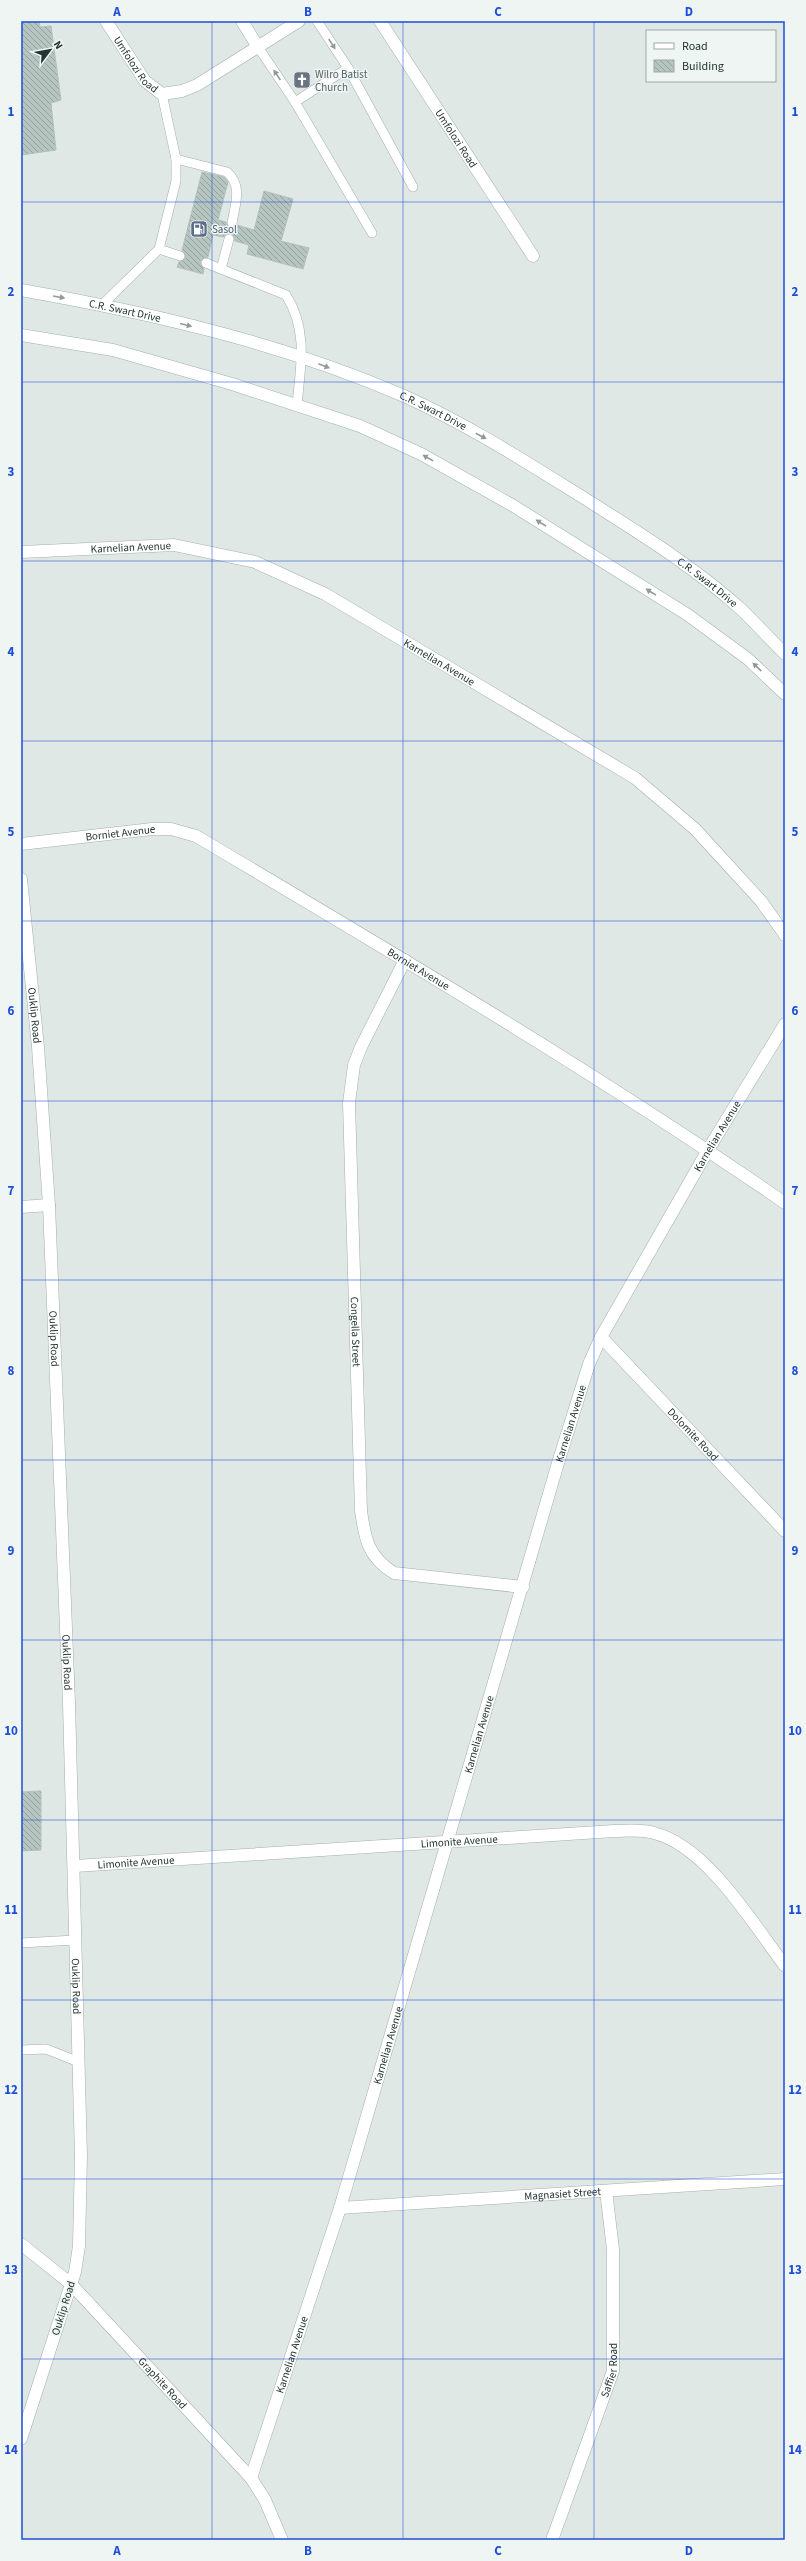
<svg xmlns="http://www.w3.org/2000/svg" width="806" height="2561" viewBox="0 0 806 2561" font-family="'Source Sans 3',sans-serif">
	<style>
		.building { fill: url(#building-back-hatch); stroke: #b2c1bb }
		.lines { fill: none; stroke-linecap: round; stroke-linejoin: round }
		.service-casing { stroke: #a3afab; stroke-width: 10 }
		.minor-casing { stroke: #a3afab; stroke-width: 13 }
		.tertiary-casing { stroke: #a3afab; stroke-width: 13 }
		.secondary-casing { stroke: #9fb2ac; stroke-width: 13 }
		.service { stroke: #fff; stroke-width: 9 }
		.minor { stroke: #fff; stroke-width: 12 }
		.tertiary { stroke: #fff; stroke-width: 12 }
		.secondary { stroke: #fff; stroke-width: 12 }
		.oneway { fill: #909a98 }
		.grid { fill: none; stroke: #1d4ed8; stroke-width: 1; stroke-opacity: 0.55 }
		.labels { text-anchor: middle; stroke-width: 3; stroke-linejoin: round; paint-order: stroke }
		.street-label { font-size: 11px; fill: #223632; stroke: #eef5f2 }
		.worship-label { font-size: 11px; fill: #5b616d; stroke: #eef5f2; text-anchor: start }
		.service-label { font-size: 11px; fill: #4e5e75; stroke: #eef5f2; text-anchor: start }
		.neatline { fill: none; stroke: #1d4ed8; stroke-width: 1.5 }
		.grid-label { font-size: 13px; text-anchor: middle; font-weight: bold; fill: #1d4ed8 }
	</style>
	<defs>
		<pattern id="building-back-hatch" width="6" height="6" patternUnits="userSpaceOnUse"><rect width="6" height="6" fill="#b7c5c0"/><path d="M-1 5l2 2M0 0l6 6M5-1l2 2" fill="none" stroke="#94a19d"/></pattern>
	</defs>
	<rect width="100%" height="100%" fill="#dfe8e4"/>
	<!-- building -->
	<g class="building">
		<polygon points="21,21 39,21 40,27 51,26 61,100 51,103 56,150 21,155"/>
		<polygon points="202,172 224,177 228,182 218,220 226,222 230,229 237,225 254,230 264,191 293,199 281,241 309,248 303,269 247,254 249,245 235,241 233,235 230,233 223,237 213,235 208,257 200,261 204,269 203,274 177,267 179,262 186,258 182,250"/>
		<polygon points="41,1791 41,1850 21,1851 21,1792"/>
	</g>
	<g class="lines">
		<defs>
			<g id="service">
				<polyline points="317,21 348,68 413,187"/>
				<polyline points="258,47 295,102 372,233"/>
				<polyline points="295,102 348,68"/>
				<path d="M176 159 227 172C243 186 235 205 232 223"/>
				<polyline points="159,249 176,181 176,159 162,94"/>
				<path d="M206 263 286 295C308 330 301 365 297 404"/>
				<polyline points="221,269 229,239"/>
				<polyline points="102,305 159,249 180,256"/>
				<polyline points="21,1943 75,1940"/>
				<polyline points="21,2050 46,2049 79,2062"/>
			</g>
			<g id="minor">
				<path id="s1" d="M106 21 145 81 162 94 182 91 197 85 299 21"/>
				<polyline points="242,21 258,47"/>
				<path id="s2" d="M380 21 533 256"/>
				<path id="s3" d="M21 552 174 545 255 562 325 594 635 778 695 829 761 901 785 935"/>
				<path id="s4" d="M21 844 152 829H171L196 836C395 954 595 1072 785 1203"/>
				<path id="s5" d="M405 960 361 1047 354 1065 349 1103 361 1511C365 1539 368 1557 394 1573L523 1587"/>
				<polyline points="21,1207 49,1205"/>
				<path id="s6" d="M601 1337 785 1531"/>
				<path id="s7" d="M75 1866 614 1831C627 1831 641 1829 654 1833 707 1846 753 1924 785 1966"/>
				<path id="s8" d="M340 2208 785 2179"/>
				<path id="s9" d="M21 2244 71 2284 251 2478 265 2500 282 2540"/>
				<path id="s10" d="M251 2478 340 2208 558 1463 589 1364 601 1337 708 1150 785 1024"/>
				<path id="s11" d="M552 2540 613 2371V2249L606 2191"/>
			</g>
			<g id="tertiary">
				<path id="s12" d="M21 879 38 1047 49 1205 69 1703 81 2156 79 2246 75 2272 21 2439"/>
			</g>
			<g id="secondary">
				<path id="s13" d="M21 290C151 313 282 343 404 396 467 424 526 462 584 498 639 533 695 567 743 611 757 625 771 640 785 654"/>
				<polyline points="21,335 113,350 232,384 360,426 421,454 512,505 688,615 748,659 785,694"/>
			</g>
		</defs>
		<!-- service casing -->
		<use href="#service" class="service-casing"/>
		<!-- minor casing -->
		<use href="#minor" class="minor-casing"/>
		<!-- tertiary casing -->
		<use href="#tertiary" class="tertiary-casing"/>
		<!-- secondary casing -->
		<use href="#secondary" class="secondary-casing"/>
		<!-- service -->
		<use href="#service" class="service"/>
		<!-- minor -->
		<use href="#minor" class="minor"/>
		<!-- tertiary -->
		<use href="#tertiary" class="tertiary"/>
		<!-- secondary -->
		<use href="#secondary" class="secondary"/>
	</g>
	<!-- one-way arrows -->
	<defs><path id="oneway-solid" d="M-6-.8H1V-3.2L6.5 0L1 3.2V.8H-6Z"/></defs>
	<g class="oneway">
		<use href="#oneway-solid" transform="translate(332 44) rotate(57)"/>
		<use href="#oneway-solid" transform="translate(277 75) rotate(-124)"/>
		<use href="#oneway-solid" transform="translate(59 297) rotate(10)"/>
		<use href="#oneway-solid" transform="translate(186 325) rotate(14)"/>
		<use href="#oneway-solid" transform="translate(324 366) rotate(21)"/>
		<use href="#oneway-solid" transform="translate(481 436) rotate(27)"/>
		<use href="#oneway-solid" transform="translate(428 458) rotate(-151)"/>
		<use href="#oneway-solid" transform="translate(541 523) rotate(-148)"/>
		<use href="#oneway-solid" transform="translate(651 592) rotate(-148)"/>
		<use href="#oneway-solid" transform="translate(757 667) rotate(-136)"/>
	</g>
	<!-- grid -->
	<path class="grid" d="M212 21V2540M403 21V2540M594 21V2540M21 202H785M21 382H785M21 561H785M21 741H785M21 921H785M21 1101H785M21 1280H785M21 1460H785M21 1640H785M21 1820H785M21 2000H785M21 2179H785M21 2359H785"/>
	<!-- icons -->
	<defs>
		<symbol id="church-square" viewBox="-11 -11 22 22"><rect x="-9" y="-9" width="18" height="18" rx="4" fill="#6b7280" stroke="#eef5f2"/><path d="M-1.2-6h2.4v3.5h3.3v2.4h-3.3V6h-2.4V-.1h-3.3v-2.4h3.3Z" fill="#fff"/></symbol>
		<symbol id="fuel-square" viewBox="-11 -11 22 22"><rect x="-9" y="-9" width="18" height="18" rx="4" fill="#5c6f8a" stroke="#eef5f2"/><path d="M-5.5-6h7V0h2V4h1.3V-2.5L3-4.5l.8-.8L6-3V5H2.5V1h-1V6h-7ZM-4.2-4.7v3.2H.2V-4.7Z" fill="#fff"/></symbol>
	</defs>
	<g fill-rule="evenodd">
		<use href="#church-square" x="292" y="70" width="20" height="20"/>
		<use href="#fuel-square" x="189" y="219" width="20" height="20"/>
	</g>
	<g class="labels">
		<!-- street labels -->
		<g class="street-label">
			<text dy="4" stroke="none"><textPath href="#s1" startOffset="53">Umfolozi Road</textPath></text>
			<text dy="4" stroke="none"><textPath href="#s2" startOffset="140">Umfolozi Road</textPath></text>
			<text dy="4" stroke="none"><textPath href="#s13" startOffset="106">C.R. Swart Drive</textPath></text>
			<text dy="4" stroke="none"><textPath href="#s13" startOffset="431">C.R. Swart Drive</textPath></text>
			<text dy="4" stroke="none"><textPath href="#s3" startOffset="110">Karnelian Avenue</textPath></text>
			<text dy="4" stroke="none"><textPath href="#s13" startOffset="755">C.R. Swart Drive</textPath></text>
			<text dy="4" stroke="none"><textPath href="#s3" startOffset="446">Karnelian Avenue</textPath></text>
			<text dy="4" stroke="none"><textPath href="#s4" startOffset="100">Borniet Avenue</textPath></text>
			<text dy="4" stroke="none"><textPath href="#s4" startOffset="436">Borniet Avenue</textPath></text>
			<text dy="4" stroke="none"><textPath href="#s12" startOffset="137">Ouklip Road</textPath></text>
			<text dy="4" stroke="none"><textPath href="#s10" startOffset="1426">Karnelian Avenue</textPath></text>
			<text dy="4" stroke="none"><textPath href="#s5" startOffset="384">Congella Street</textPath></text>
			<text dy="4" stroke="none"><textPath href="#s12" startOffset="461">Ouklip Road</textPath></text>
			<text dy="4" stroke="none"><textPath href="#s10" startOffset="1102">Karnelian Avenue</textPath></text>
			<text dy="4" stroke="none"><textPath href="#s6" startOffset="134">Dolomite Road</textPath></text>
			<text dy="4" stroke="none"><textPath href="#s12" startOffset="785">Ouklip Road</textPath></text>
			<text dy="4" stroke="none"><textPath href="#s10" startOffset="778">Karnelian Avenue</textPath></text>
			<text dy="4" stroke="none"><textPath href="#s7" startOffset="385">Limonite Avenue</textPath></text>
			<text dy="4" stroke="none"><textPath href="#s7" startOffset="61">Limonite Avenue</textPath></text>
			<text dy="4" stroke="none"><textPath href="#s12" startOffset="1109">Ouklip Road</textPath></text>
			<text dy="4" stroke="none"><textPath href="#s10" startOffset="454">Karnelian Avenue</textPath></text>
			<text dy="4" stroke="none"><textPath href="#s8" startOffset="223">Magnasiet Street</textPath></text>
			<text transform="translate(63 2308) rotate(-73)" y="4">Ouklip Road</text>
			<text dy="4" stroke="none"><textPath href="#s10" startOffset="130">Karnelian Avenue</textPath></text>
			<text dy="4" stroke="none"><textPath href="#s11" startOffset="180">Saffier Road</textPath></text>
			<text dy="4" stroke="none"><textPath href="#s9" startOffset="199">Graphite Road</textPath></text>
		</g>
		<!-- worship labels -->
		<g class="worship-label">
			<text x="315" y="78">Wilro Batist<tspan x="315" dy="13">Church</tspan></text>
		</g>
		<!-- service labels -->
		<g class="service-label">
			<text x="212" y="233">Sasol</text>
		</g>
	</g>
	<!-- border -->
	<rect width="806" height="2561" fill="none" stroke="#eef5f2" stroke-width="44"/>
	<!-- legend -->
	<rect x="646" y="30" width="130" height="52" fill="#eef5f2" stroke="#9ca9a5"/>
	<rect x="654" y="43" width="20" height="6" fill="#ffffff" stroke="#9ca9a5"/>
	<text x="682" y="50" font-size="12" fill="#223632">Road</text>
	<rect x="654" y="60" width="20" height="12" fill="url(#building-back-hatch)" stroke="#9ca9a5"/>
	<text x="682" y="70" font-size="12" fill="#223632">Building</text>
	<!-- north arrow -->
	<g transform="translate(50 50) rotate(58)" stroke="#eef5f2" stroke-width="3" paint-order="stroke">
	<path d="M0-3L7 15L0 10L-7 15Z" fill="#223632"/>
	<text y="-6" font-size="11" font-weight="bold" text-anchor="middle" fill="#223632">N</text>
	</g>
	<rect x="22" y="22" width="762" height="2517" class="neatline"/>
	<g class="grid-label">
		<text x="117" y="16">A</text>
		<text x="308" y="16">B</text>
		<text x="498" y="16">C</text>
		<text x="689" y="16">D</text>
		<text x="11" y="116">1</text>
		<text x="795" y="116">1</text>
		<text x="11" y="296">2</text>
		<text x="795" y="296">2</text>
		<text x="11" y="476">3</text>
		<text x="795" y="476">3</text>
		<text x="11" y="656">4</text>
		<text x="795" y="656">4</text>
		<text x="11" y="836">5</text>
		<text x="795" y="836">5</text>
		<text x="11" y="1015">6</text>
		<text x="795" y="1015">6</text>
		<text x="11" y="1195">7</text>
		<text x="795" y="1195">7</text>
		<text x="11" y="1375">8</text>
		<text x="795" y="1375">8</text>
		<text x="11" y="1555">9</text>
		<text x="795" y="1555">9</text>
		<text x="11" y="1735">10</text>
		<text x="795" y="1735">10</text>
		<text x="11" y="1914">11</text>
		<text x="795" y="1914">11</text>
		<text x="11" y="2094">12</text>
		<text x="795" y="2094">12</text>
		<text x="11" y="2274">13</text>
		<text x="795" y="2274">13</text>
		<text x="11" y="2454">14</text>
		<text x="795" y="2454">14</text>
		<text x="117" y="2555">A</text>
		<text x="308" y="2555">B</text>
		<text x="498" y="2555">C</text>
		<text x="689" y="2555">D</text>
	</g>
</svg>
